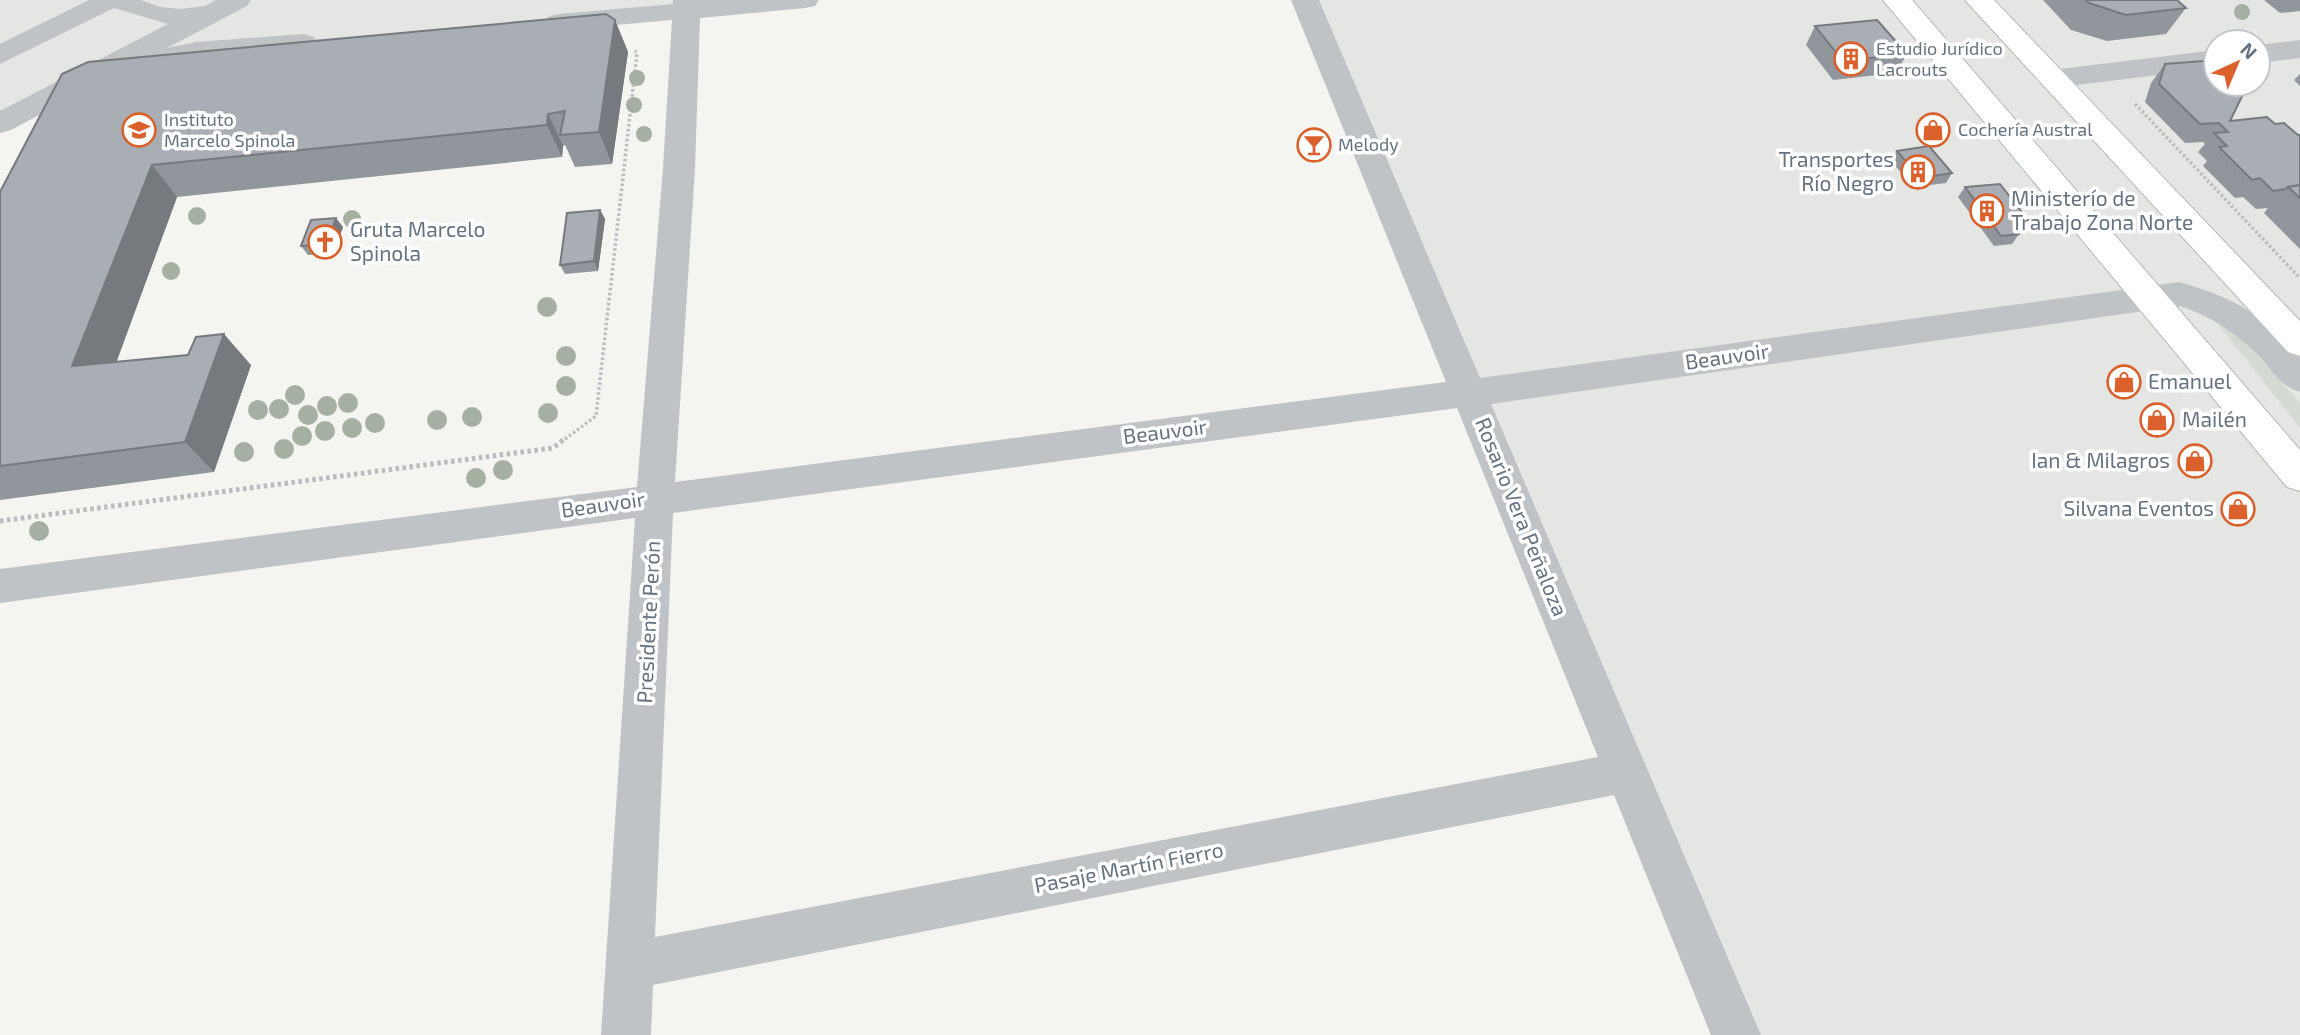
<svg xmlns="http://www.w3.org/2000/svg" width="2300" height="1035" viewBox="0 0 2300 1035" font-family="'Exo 2',sans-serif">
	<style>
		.built { fill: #e4e6e4; fill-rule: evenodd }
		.green { fill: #d4dbd2 }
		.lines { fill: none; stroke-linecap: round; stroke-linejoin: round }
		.highway-casing { stroke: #b4b7ba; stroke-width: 2 }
		.path-far1 { stroke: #b9bbbd; stroke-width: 3.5; stroke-dasharray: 2.5 2.5; stroke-linecap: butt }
		.path { stroke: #b9bbbd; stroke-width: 5; stroke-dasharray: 3.5 3.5; stroke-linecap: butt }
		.minor { fill: #bfc3c6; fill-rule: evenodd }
		.highway { fill: #fff; fill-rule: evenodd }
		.tree { fill: #a6b0a2 }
		.wall { fill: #90969b }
		.shaded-wall { fill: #767a7e }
		.building { fill: #a8aeb4; stroke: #767a7e; stroke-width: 2 }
		.labels { text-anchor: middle; stroke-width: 7; stroke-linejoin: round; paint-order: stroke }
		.far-poi-label { font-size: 18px; fill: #657280; stroke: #fff; text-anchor: start }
		.poi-label { font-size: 21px; fill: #657280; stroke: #fff; text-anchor: start }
		.street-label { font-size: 21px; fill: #657280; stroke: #fff }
	</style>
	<rect width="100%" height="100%" fill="#f4f4f0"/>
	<!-- built -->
	<g class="built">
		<polygon points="0,0 805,0 196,51 0,123"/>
		<path d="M1305 0H2300V1035H1736ZM2216 42H2258V84H2216Z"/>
	</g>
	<!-- green -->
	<polygon class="green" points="2214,319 2236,331 2300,403 2300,428"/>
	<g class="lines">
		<defs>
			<g id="highway">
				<polygon points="1883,0 1912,0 2300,450 2300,491 2287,487"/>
				<polygon points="1965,0 1994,0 2300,321 2300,356 2288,352"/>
			</g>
		</defs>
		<!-- highway casing -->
		<use href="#highway" class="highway-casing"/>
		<!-- path-far1 -->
		<g class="path-far1">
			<polyline points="2135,104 2300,278"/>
			<polyline points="561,442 596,416 637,53 635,51"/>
		</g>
		<!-- path -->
		<polyline class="path" points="0,521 553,448 563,440"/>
		<!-- minor -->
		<g class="minor">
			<polygon points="89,0 141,0 160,7 181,9 205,6 216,0 251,0 247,6 167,48 196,42 304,34 314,37 318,43 314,49 304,52 196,60 138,71 128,68 11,130 0,133 0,111 168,24 114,8 0,64 0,44"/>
			<path d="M673 0H819L815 6 805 8 700 18 695 168 675 482 1446 382 1291 0H1319L1480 378 2179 282C2231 296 2263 315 2300 355V392C2281 387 2272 370 2259 356 2236 333 2210 315 2179 306L1491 404 1761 1035H1711L1614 795 653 985 651 1035H601L635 518 0 603V569L637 487 663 168 672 20 559 30 549 28 545 22 549 16 559 14 673 4ZM1457 408 1598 757 655 937 673 513Z"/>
			<polygon points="2300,40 2300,58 2258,63 2258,45"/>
			<polygon points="2216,50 2216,68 2052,88 2042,85 2037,79 2042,73 2052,70"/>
		</g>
		<!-- highway -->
		<use href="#highway" class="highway"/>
	</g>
	<!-- trees -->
	<g class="tree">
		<circle cx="2242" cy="12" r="8"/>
		<circle cx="637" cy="78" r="8"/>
		<circle cx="634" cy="105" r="8"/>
		<circle cx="644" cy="134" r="8"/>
		<circle cx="197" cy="216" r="9"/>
		<circle cx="352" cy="219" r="9"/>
		<circle cx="171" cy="271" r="9"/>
		<circle cx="547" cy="307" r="10"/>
		<circle cx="566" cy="356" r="10"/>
		<circle cx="566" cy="386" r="10"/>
		<circle cx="295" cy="395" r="10"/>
		<circle cx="348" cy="403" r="10"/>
		<circle cx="327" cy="406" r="10"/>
		<circle cx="279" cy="409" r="10"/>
		<circle cx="258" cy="410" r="10"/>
		<circle cx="548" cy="413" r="10"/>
		<circle cx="308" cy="415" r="10"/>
		<circle cx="472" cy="417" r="10"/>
		<circle cx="437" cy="420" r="10"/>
		<circle cx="375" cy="423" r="10"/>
		<circle cx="352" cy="428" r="10"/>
		<circle cx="325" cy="431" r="10"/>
		<circle cx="302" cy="436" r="10"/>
		<circle cx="284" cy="449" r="10"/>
		<circle cx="244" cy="452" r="10"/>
		<circle cx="503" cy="470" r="10"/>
		<circle cx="476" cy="478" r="10"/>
		<circle cx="39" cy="531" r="10"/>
	</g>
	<!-- wall -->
	<g class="wall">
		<polygon points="2043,0 2177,0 2186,8 2166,34 2107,41 2071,30"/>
		<polygon points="2264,0 2300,0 2300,11 2280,13"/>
		<polygon points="615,20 628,52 612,164 575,167 565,145 563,146 562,157 177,197 116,362 251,365 214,472 0,500 0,192"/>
		<polygon points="1815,26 1907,54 1896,73 1833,80 1806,45"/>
		<polygon points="2165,64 2230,121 2275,124 2298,135 2300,135 2300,249 2264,213 2268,208 2256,209 2243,197 2235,198 2203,166 2207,161 2198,152 2205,144 2203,142 2185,143 2145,102 2151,83"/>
		<polygon points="2300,74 2300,86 2294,80"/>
		<polygon points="1897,151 1952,173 1946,183 1914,187 1891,161"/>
		<polygon points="1965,187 2019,234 2012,244 1994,246 1958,197"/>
		<polygon points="600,210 605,219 598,271 565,274 560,265"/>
		<polygon points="343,227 333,254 308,255 301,246"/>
	</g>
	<!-- shaded-wall -->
	<g class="shaded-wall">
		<polygon points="615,20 628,52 612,164 599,132"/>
		<polygon points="548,114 563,146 562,157 547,125"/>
		<polygon points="152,165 177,197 104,396 72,366"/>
		<polygon points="600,210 605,219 598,271 594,261"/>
		<polygon points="336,218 343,227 333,254 326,244"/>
		<polygon points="224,334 251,365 214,472 185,442"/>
	</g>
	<!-- building -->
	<g class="building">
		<polygon points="2086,0 2177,0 2186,8 2126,15 2089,3"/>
		<polygon points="606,14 615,20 599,132 560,135 565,111 548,114 547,125 152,165 72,366 188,355 196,337 224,334 185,442 0,466 0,192 62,74 88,62"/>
		<polygon points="1877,20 1907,54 1843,61 1815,26"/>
		<polygon points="2216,60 2216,84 2245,84 2247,86 2230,121 2267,117 2275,124 2284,123 2298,135 2300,135 2300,185 2288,187 2286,189 2273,191 2260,178 2252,180 2219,147 2227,146 2214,133 2228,132 2219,123 2200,124 2159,84 2165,64"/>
		<polygon points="1929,146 1952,173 1920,178 1897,151"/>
		<polygon points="2000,184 2024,215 2019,234 2001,236 1965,187"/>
		<polygon points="2300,185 2300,198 2288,187"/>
		<polygon points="600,210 594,261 560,265 567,213"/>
		<polygon points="336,218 326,244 301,246 311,220"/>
	</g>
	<!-- icons -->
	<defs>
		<symbol id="building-ring" viewBox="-11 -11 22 22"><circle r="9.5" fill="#fff" stroke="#da612b" stroke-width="1.5"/><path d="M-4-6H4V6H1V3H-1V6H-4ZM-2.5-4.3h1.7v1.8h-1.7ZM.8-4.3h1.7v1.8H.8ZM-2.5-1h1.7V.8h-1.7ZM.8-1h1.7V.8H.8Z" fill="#da612b"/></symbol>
		<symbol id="school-ring" viewBox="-11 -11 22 22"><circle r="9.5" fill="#fff" stroke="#da612b" stroke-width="1.5"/><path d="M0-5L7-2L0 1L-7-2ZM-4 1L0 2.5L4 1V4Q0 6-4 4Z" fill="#da612b"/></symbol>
		<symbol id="shop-ring" viewBox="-11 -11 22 22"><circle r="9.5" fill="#fff" stroke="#da612b" stroke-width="1.5"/><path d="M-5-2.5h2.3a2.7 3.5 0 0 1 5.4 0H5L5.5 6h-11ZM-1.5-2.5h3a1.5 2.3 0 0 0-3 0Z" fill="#da612b"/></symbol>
		<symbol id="bar-ring" viewBox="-11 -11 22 22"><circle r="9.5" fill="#fff" stroke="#da612b" stroke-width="1.5"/><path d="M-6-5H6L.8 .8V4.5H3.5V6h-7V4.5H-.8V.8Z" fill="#da612b"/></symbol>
		<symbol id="church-ring" viewBox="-11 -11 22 22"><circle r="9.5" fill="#fff" stroke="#da612b" stroke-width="1.5"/><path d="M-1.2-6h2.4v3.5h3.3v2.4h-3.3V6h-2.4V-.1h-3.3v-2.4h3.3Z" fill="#da612b"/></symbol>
	</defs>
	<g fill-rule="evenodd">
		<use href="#building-ring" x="1832" y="40" width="38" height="38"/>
		<use href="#school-ring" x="120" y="111" width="38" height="38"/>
		<use href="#shop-ring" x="1914" y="111" width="38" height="38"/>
		<use href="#bar-ring" x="1295" y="126" width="38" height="38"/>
		<use href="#building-ring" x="1899" y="153" width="38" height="38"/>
		<use href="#building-ring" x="1968" y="192" width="38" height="38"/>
		<use href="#church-ring" x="306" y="223" width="38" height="38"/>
		<use href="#shop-ring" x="2105" y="363" width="38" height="38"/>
		<use href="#shop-ring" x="2138" y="401" width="38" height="38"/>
		<use href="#shop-ring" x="2176" y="442" width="38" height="38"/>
		<use href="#shop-ring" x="2219" y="490" width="38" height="38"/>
	</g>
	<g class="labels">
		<!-- far-poi labels -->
		<g class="far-poi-label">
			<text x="1876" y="55">Estudio Jurídico<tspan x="1876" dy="21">Lacrouts</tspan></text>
			<text x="164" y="126">Instituto<tspan x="164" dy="21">Marcelo Spinola</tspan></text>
			<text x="1958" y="136">Cochería Austral</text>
			<text x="1338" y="151">Melody</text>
		</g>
		<!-- poi labels -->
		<g class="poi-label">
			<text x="1894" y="167" text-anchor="end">Transportes<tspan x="1894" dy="24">Río Negro</tspan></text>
			<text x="2011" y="206">Ministerío de<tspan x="2011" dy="24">Trabajo Zona Norte</tspan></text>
			<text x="350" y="237">Gruta Marcelo<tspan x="350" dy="24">Spinola</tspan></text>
			<text x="2148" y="389">Emanuel</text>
			<text x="2182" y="427">Mailén</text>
			<text x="2170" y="468" text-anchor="end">Ian &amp; Milagros</text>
			<text x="2214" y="516" text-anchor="end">Silvana Eventos</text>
		</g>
		<!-- street labels -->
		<g class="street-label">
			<text transform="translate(1727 357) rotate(-8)" y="7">Beauvoir</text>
			<text transform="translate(1165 432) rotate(-7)" y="7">Beauvoir</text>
			<text transform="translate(603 505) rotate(-8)" y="7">Beauvoir</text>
			<text transform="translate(1521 517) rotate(68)" y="7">Rosario Vera Peñaloza</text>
			<text transform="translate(649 622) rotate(-87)" y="7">Presidente Perón</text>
			<text transform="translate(1129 868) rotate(-11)" y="7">Pasaje Martín Fierro</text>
		</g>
	</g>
	<!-- north arrow -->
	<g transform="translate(2237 63) rotate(44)"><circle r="33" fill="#ffffff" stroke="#c1c7cc" stroke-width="2"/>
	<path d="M0-5L12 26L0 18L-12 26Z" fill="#da612b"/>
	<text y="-10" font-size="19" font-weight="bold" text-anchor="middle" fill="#657280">N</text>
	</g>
</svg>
